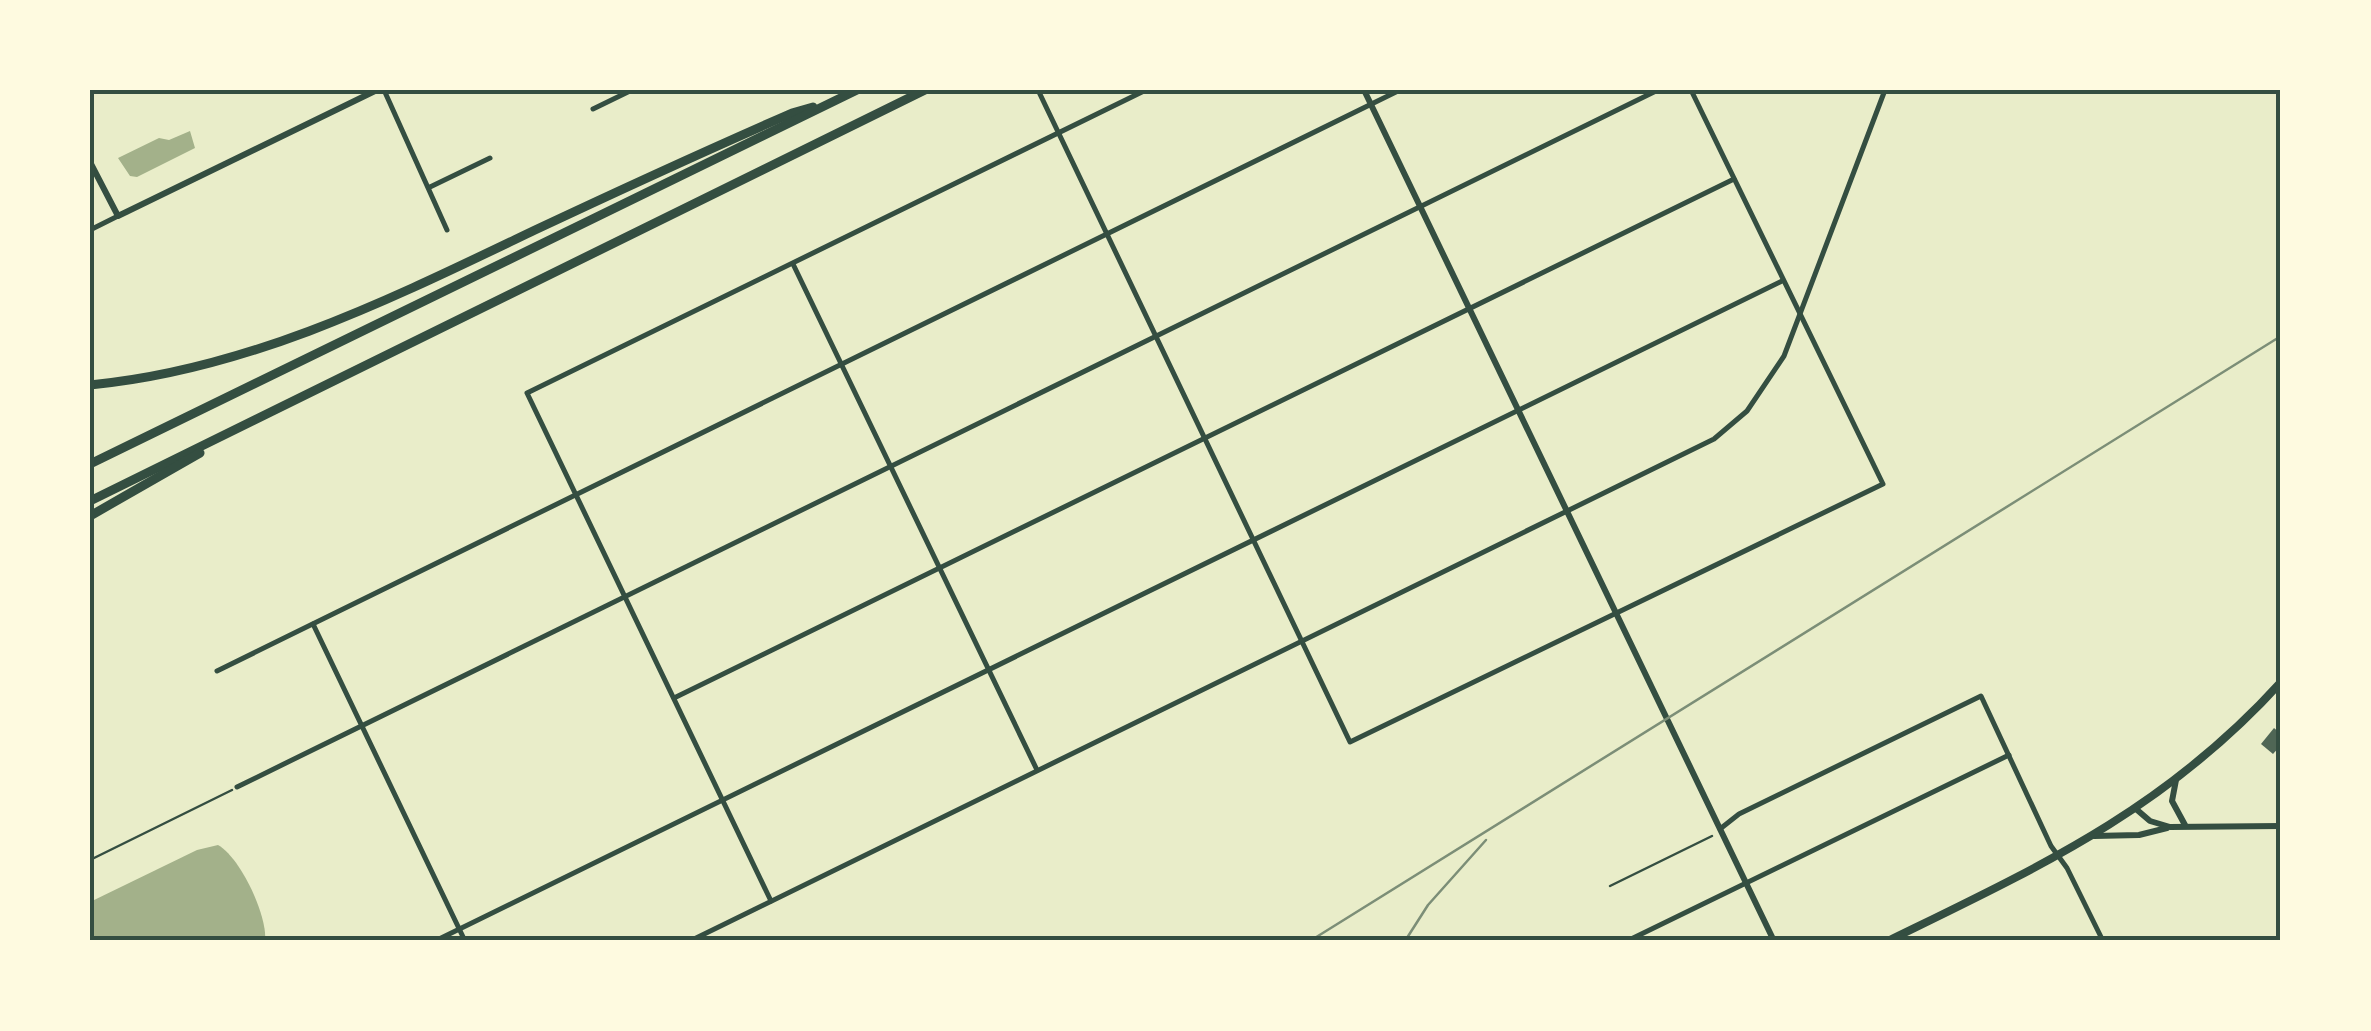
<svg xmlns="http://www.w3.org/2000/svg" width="2371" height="1031" viewBox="0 0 2371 1031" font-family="'Alegreya Sans',sans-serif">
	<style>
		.water { fill: #a3b18a }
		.building { fill: #4f6655 }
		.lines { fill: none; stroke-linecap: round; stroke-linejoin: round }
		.path { stroke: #344e41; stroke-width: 2.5 }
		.minor { stroke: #344e41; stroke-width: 5 }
		.tertiary { stroke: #344e41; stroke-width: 6 }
		.secondary { stroke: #344e41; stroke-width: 6 }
		.primary { stroke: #344e41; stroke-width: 8 }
		.motorway { stroke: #344e41; stroke-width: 9 }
		.rail { stroke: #7c8e77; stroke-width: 2.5 }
		.neatline { fill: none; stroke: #344e41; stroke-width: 4 }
	</style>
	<rect width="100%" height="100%" fill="#e9edc9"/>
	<!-- water -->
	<g class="water">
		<polygon points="190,131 195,148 137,177 130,176 118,158 159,138 169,140"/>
		<path d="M218 845C240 857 268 916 265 941H90V902L197 850Z"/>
	</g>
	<!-- building -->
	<polygon class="building" points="2274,728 2281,734 2281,745 2273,754 2261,744"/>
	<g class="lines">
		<!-- path -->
		<g class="path">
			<polyline points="90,860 232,790"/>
			<polyline points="1610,886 1712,836"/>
		</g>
		<!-- minor -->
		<g class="minor">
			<polyline points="384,90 447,230"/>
			<polyline points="1038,90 1350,742 1883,484 1691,90"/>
			<polyline points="593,109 632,90"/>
			<polyline points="430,187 490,158"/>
			<polyline points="90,230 118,216"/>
			<polyline points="793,264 1037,770"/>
			<polyline points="313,624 465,941"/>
			<polyline points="217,671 1400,90"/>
			<polyline points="674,698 1734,179"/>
			<polyline points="237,787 1658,90"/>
			<polyline points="1720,829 1739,814 1981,696 2051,846 2067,868 2103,941"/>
			<polyline points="771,901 527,393 1146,90"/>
			<polyline points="435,941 1782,281"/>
			<polyline points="690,941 1714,439 1747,411 1784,356 1885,90"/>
			<polyline points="1627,941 2009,755"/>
		</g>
		<!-- tertiary -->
		<polyline class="tertiary" points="90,162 118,216 377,90"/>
		<!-- secondary -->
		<g class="secondary">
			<polyline points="1364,90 1774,941"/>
			<polyline points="2176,780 2172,801 2185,825"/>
			<polyline points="2136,809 2150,821 2170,827 2281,826"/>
			<polyline points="2094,836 2139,835 2167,828"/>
		</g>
		<!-- primary -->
		<path class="primary" d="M1888 941C2039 867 2165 810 2281 682"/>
		<!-- motorway -->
		<g class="motorway">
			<path d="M90 385C249 370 393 298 535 230 620 190 705 151 792 113L813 107"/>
			<polyline points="90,464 857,90"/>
			<polyline points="90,501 925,90"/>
			<polyline points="90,516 200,453"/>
		</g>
		<!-- rail -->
		<g class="rail">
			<polyline points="1310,941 2281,336"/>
			<polyline points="1405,941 1428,905 1486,840"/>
		</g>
	</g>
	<!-- border -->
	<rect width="2371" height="1031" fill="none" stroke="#fefae0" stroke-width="185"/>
	<rect x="92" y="92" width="2186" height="846" class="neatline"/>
</svg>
